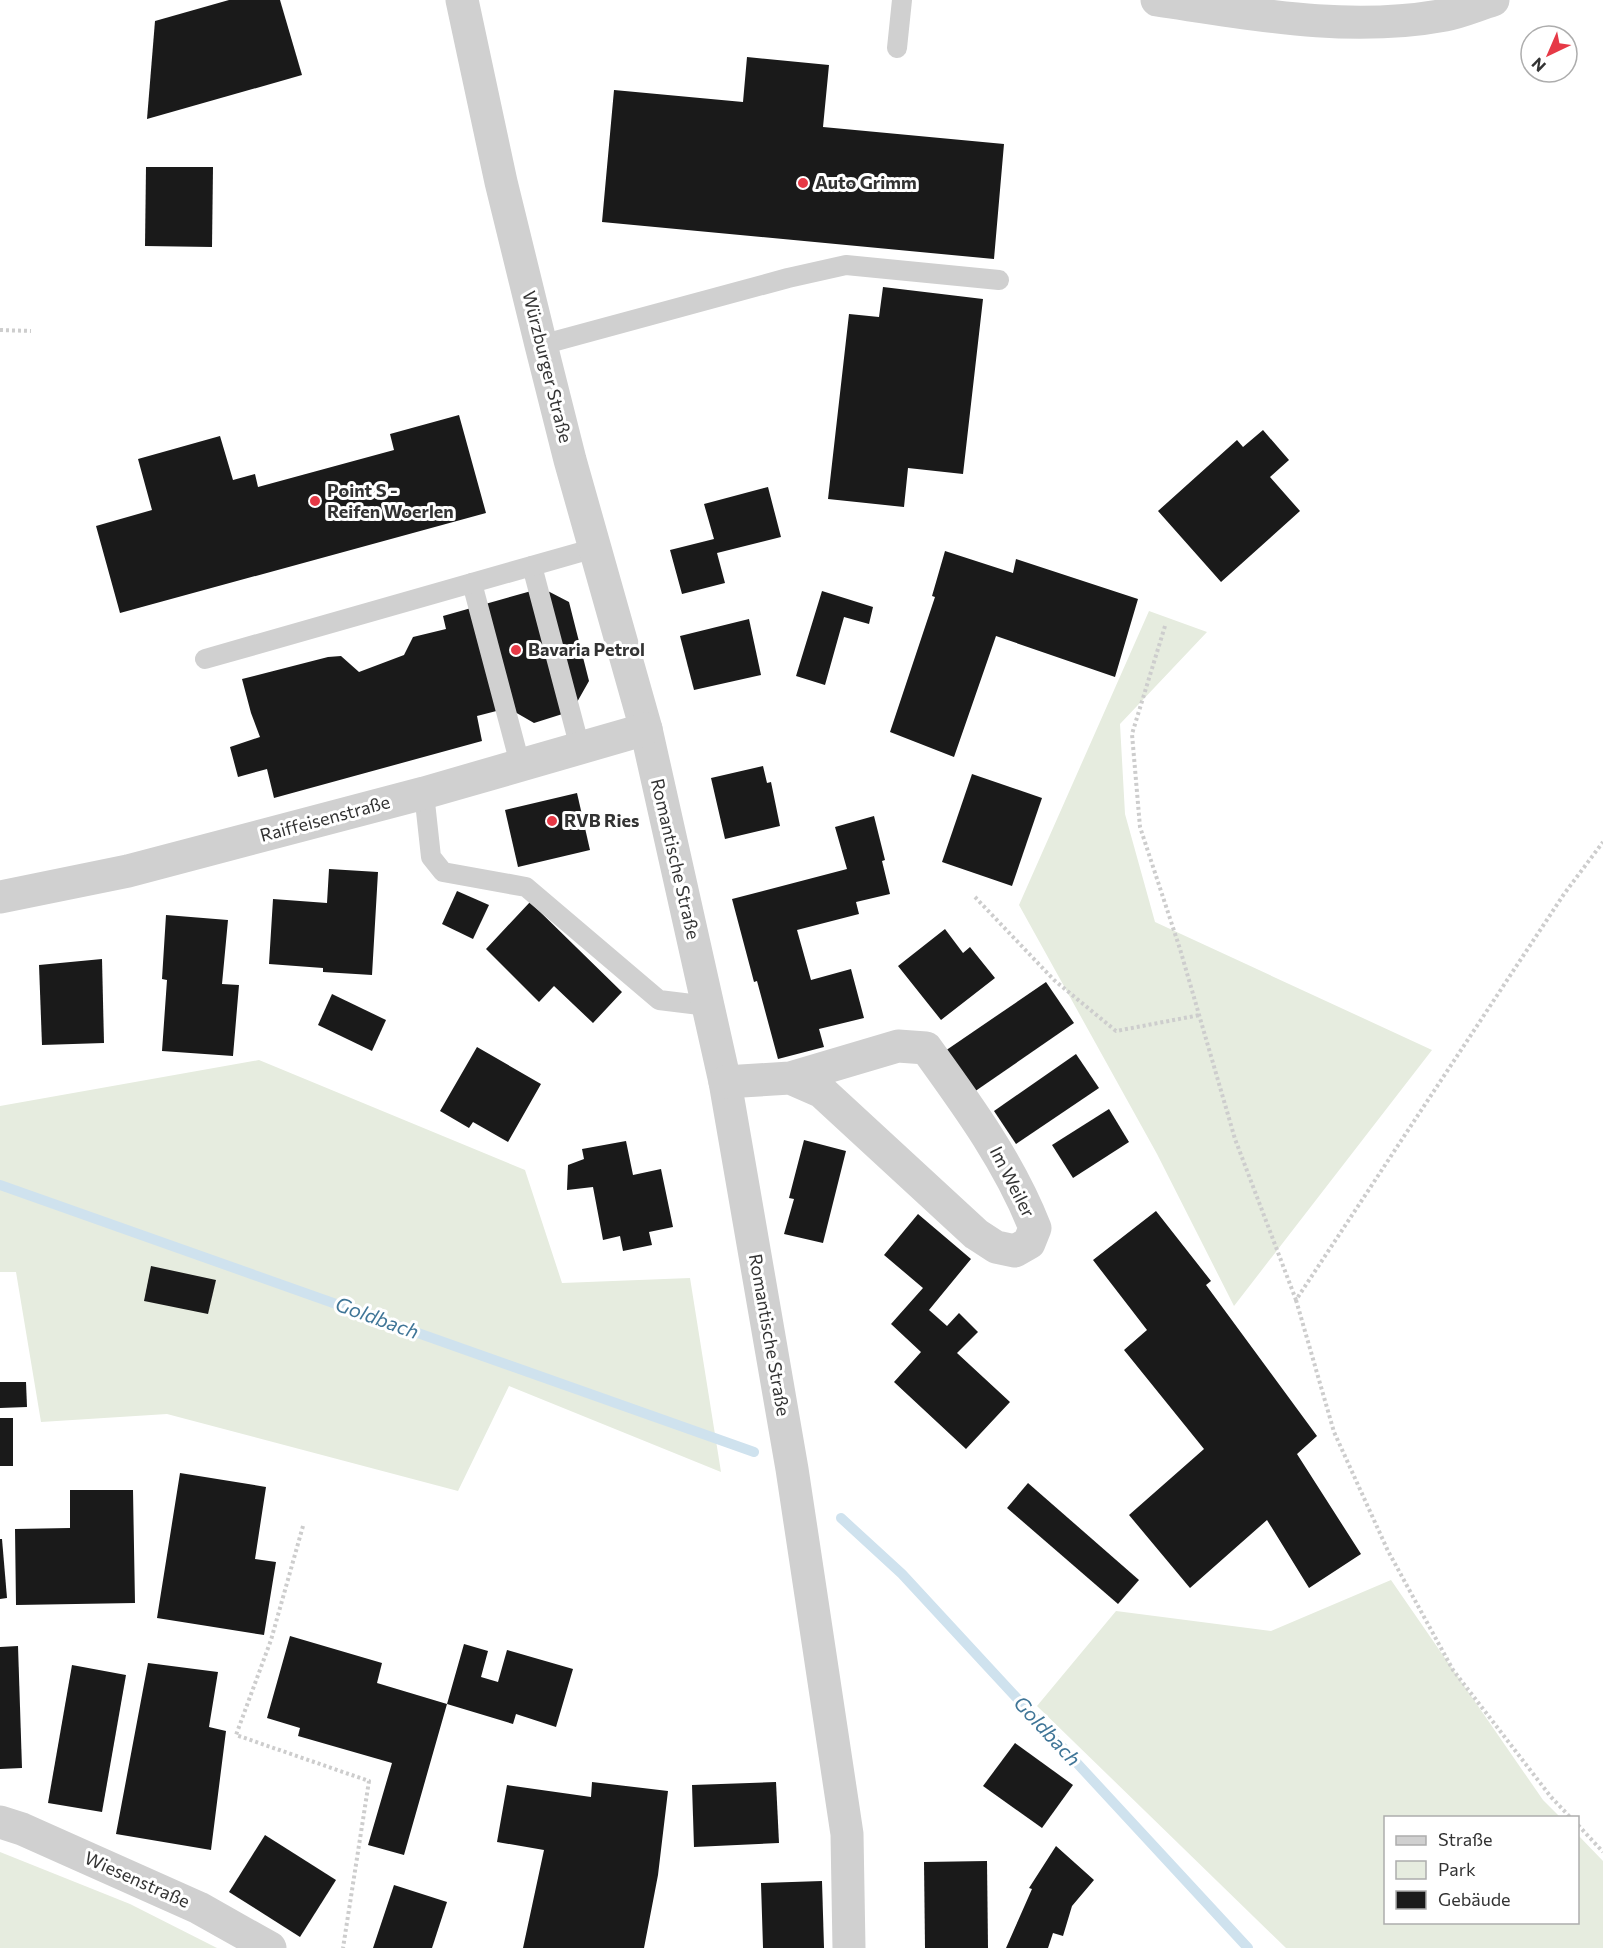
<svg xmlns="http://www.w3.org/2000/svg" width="1603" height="1948" viewBox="0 0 1603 1948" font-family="Commissioner,sans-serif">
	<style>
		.green { fill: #e6ecdf }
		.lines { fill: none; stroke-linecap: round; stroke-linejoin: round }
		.stream { stroke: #cfe2ee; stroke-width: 10 }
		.building { fill: #1a1a1a }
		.path { stroke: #cdcdcd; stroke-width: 4; stroke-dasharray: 3 3; stroke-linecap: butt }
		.lane { stroke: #d0d0d0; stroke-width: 20 }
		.street { stroke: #d0d0d0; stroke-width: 33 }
		.poi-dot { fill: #e63946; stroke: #fff; stroke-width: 2 }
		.labels { text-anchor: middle; stroke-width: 6; stroke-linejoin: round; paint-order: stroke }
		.poi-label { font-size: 18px; font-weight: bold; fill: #333; stroke: #fff; text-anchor: start }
		.street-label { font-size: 18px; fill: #333; stroke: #fff }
		.water-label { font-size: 20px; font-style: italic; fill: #3f7597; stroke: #fff }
	</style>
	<rect width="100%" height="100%" fill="#fff"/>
	<!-- green -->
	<g class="green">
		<polygon points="1149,611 1207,632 1120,724 1125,814 1155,922 1432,1050 1234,1306 1157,1154 1019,905"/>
		<polygon points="259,1060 525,1170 562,1283 690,1278 721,1472 509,1386 458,1491 167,1414 41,1422 16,1272 0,1272 0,1106"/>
		<polygon points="1391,1580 1543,1800 1560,1817 1386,1818 1386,1922 1578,1922 1578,1835 1603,1861 1603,1948 1286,1948 1037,1706 1116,1611 1271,1631"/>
		<polygon points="0,1852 130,1904 217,1948 0,1948"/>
	</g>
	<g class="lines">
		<!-- stream -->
		<g class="stream">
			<polyline points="0,1185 754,1452"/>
			<polyline points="841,1518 902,1574 1248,1948"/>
		</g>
	</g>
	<!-- building -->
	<g class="building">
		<polygon points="229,0 280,0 302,75 147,119 155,21"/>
		<polygon points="747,57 829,65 823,127 1004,144 994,259 602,222 614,90 743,102"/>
		<polygon points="146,167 213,167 212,247 145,246"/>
		<polygon points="883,287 983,299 963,474 908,468 904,507 828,499 849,314 879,317"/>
		<polygon points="459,415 486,513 120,613 96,526 152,510 138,459 220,436 233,480 255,474 258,487 394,450 390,434"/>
		<polygon points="1263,430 1289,460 1270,477 1300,511 1221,582 1158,511 1237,440 1243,447"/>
		<polygon points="768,487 781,537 717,553 725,583 682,594 670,550 714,539 704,504"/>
		<polygon points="945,551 1013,573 1016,559 1138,599 1115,677 996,636 954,757 890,732 935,597 932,596"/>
		<polygon points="542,588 569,602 589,681 572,711 534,723 508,708 477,716 482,741 274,798 267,769 238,777 230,747 260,737 251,713 242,679 328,657 341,656 359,672 404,655 413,637 446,629 443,616"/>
		<polygon points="822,591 873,607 869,624 844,617 825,685 796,676"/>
		<polygon points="749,619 761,675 694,690 680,636"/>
		<polygon points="763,766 767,783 771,782 780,826 725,839 711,778"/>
		<polygon points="972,774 1042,798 1012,886 942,862"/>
		<polygon points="577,793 590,850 518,867 505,810"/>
		<polygon points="874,816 885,860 882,861 890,894 856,902 859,914 797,930 811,980 851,969 864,1018 819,1029 824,1047 778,1059 757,981 754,982 732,899 847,869 835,827"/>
		<polygon points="329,869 378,872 372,975 323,972 323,968 269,964 273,899 327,903"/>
		<polygon points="457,891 489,905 473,939 442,924"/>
		<polygon points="530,902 622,992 593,1023 554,986 539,1002 486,949"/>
		<polygon points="166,915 228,920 222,984 239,985 233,1056 162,1051 167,980 162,979"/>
		<polygon points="945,929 963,953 970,947 995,978 941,1020 898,966"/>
		<polygon points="102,959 104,1043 42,1045 39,965"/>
		<polygon points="1046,982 1074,1023 974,1092 945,1051"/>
		<polygon points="332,994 386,1020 372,1051 318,1025"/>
		<polygon points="477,1047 541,1084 508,1142 473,1122 469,1128 440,1111"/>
		<polygon points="1076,1054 1099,1088 1016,1144 994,1111"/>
		<polygon points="1109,1109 1129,1142 1073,1178 1052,1145"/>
		<polygon points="804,1140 846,1151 823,1243 784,1234 794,1199 789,1198"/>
		<polygon points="626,1141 633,1175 661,1169 673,1227 649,1232 652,1245 623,1251 620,1236 603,1240 593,1187 567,1190 568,1165 584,1159 582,1149"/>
		<polygon points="1156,1211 1211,1281 1206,1285 1317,1436 1297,1454 1361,1554 1309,1588 1267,1520 1190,1588 1129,1515 1204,1449 1124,1350 1147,1330 1093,1260"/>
		<polygon points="918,1214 971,1259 929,1310 947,1326 959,1313 978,1332 957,1353 1010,1402 966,1449 894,1382 921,1352 891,1324 923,1288 884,1255"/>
		<polygon points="151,1266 216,1280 208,1314 144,1301"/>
		<polygon points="0,1382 26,1382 27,1407 0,1408"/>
		<rect x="0" y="1418" width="13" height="48"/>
		<polygon points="180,1473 266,1487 255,1559 276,1562 264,1635 157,1618"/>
		<polygon points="1028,1483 1139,1580 1118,1604 1007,1508"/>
		<polygon points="70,1490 133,1490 135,1603 16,1605 15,1529 70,1528"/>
		<polygon points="0,1539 2,1539 7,1598 0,1599"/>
		<polygon points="290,1636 382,1663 377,1683 447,1704 404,1855 368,1845 392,1763 298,1736 300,1728 267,1718"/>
		<polygon points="464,1644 488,1651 481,1677 498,1682 507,1650 573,1669 556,1727 516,1714 513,1724 447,1704"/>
		<polygon points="18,1646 22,1768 0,1769 0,1647"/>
		<polygon points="148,1663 218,1672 209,1727 226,1731 211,1850 116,1834"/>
		<polygon points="72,1665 126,1675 102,1812 48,1803"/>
		<polygon points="1015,1743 1073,1785 1042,1828 983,1786"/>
		<polygon points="592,1782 668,1791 658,1875 644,1948 523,1948 544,1850 497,1842 507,1785 591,1797"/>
		<polygon points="776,1782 779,1843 694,1847 692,1785"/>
		<polygon points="265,1835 336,1880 300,1937 229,1892"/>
		<polygon points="1056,1846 1094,1880 1072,1906 1063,1936 1053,1933 1048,1948 1006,1948 1032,1889 1029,1888"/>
		<polygon points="987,1861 988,1948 925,1948 924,1862"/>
		<polygon points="822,1881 824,1948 763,1948 761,1883"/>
		<polygon points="394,1885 447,1902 432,1948 373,1948"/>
	</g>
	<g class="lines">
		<!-- path -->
		<g class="path">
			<polyline points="0,330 31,331"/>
			<polyline points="1165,626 1132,734 1140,827 1180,949 1235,1139 1296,1300 1564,894 1603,842"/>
			<polyline points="975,897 1054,980 1116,1031 1200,1015"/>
			<polyline points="1296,1300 1334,1432 1388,1551 1453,1670 1551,1797 1571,1818"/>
			<polyline points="303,1526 271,1640 236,1735 369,1781 343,1948"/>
			<polyline points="1578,1825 1603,1852"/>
		</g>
		<!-- lane -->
		<g class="lane">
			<polyline points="897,48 902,0"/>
			<polyline points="541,345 788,278 846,265 999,280"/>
			<polyline points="532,566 580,748"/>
			<polyline points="472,583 520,764"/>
			<polyline points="205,659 595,548"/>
			<polyline points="424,793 431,857 443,872 526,887 659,1000 708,1006"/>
		</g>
		<!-- street -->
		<g class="street">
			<polyline points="462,0 501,182 541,345 570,460 646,729 725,1082 792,1469 847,1834 849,1948"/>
			<path d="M1157 0C1252 14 1349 33 1445 15 1461 12 1477 5 1493 0"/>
			<polyline points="0,897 128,871 424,793 646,729"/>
			<path d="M725 1082 790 1078 898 1046 926 1048C968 1106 1009 1162 1035 1228L1029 1243 1015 1251 996 1247 976 1234 822 1092 790 1078"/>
			<polyline points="0,1822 22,1829 199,1908 270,1948"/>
		</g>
	</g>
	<!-- markers -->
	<g class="poi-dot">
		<circle cx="803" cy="183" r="6"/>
		<circle cx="315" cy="501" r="6"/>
		<circle cx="516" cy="650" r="6"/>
		<circle cx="552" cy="821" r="6"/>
	</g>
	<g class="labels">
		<!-- poi labels -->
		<g class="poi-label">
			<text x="815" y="189">Auto Grimm</text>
			<text x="327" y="497">Point S -<tspan x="327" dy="21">Reifen Woerlen</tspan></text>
			<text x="528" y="656">Bavaria Petrol</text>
			<text x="564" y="827">RVB Ries</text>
		</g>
		<!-- street labels -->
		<g class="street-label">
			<text transform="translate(547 367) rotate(76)" y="6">Würzburger Straße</text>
			<text transform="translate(325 819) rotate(-15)" y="6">Raiffeisenstraße</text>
			<text transform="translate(675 859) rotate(77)" y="6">Romantische Straße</text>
			<text transform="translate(1012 1182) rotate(63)" y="6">Im Weiler</text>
			<text transform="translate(769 1335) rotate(80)" y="6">Romantische Straße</text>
			<text transform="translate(137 1880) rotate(24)" y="6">Wiesenstraße</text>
		</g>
		<!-- water labels -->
		<g class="water-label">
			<text transform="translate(377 1318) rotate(20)" y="7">Goldbach</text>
			<text transform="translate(1047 1731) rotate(47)" y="7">Goldbach</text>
		</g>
	</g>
	<!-- legend -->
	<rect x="1384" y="1816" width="195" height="108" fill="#ffffff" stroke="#adadad" stroke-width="1.5"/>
	<rect x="1396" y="1836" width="30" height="9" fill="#d0d0d0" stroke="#adadad" stroke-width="1.5"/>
	<text x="1438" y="1846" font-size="18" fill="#333333">Straße</text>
	<rect x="1396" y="1861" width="30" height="18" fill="#e6ecdf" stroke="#adadad" stroke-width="1.5"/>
	<text x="1438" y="1876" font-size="18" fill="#333333">Park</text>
	<rect x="1396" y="1891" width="30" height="18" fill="#1a1a1a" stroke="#adadad" stroke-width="1.5"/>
	<text x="1438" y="1906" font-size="18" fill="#333333">Gebäude</text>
	<!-- north arrow -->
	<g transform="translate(1549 54) rotate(224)"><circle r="28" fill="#ffffff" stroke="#adadad" stroke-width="1.5"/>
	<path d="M0-4.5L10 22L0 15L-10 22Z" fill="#e63946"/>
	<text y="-9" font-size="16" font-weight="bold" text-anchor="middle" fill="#333333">N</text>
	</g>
</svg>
